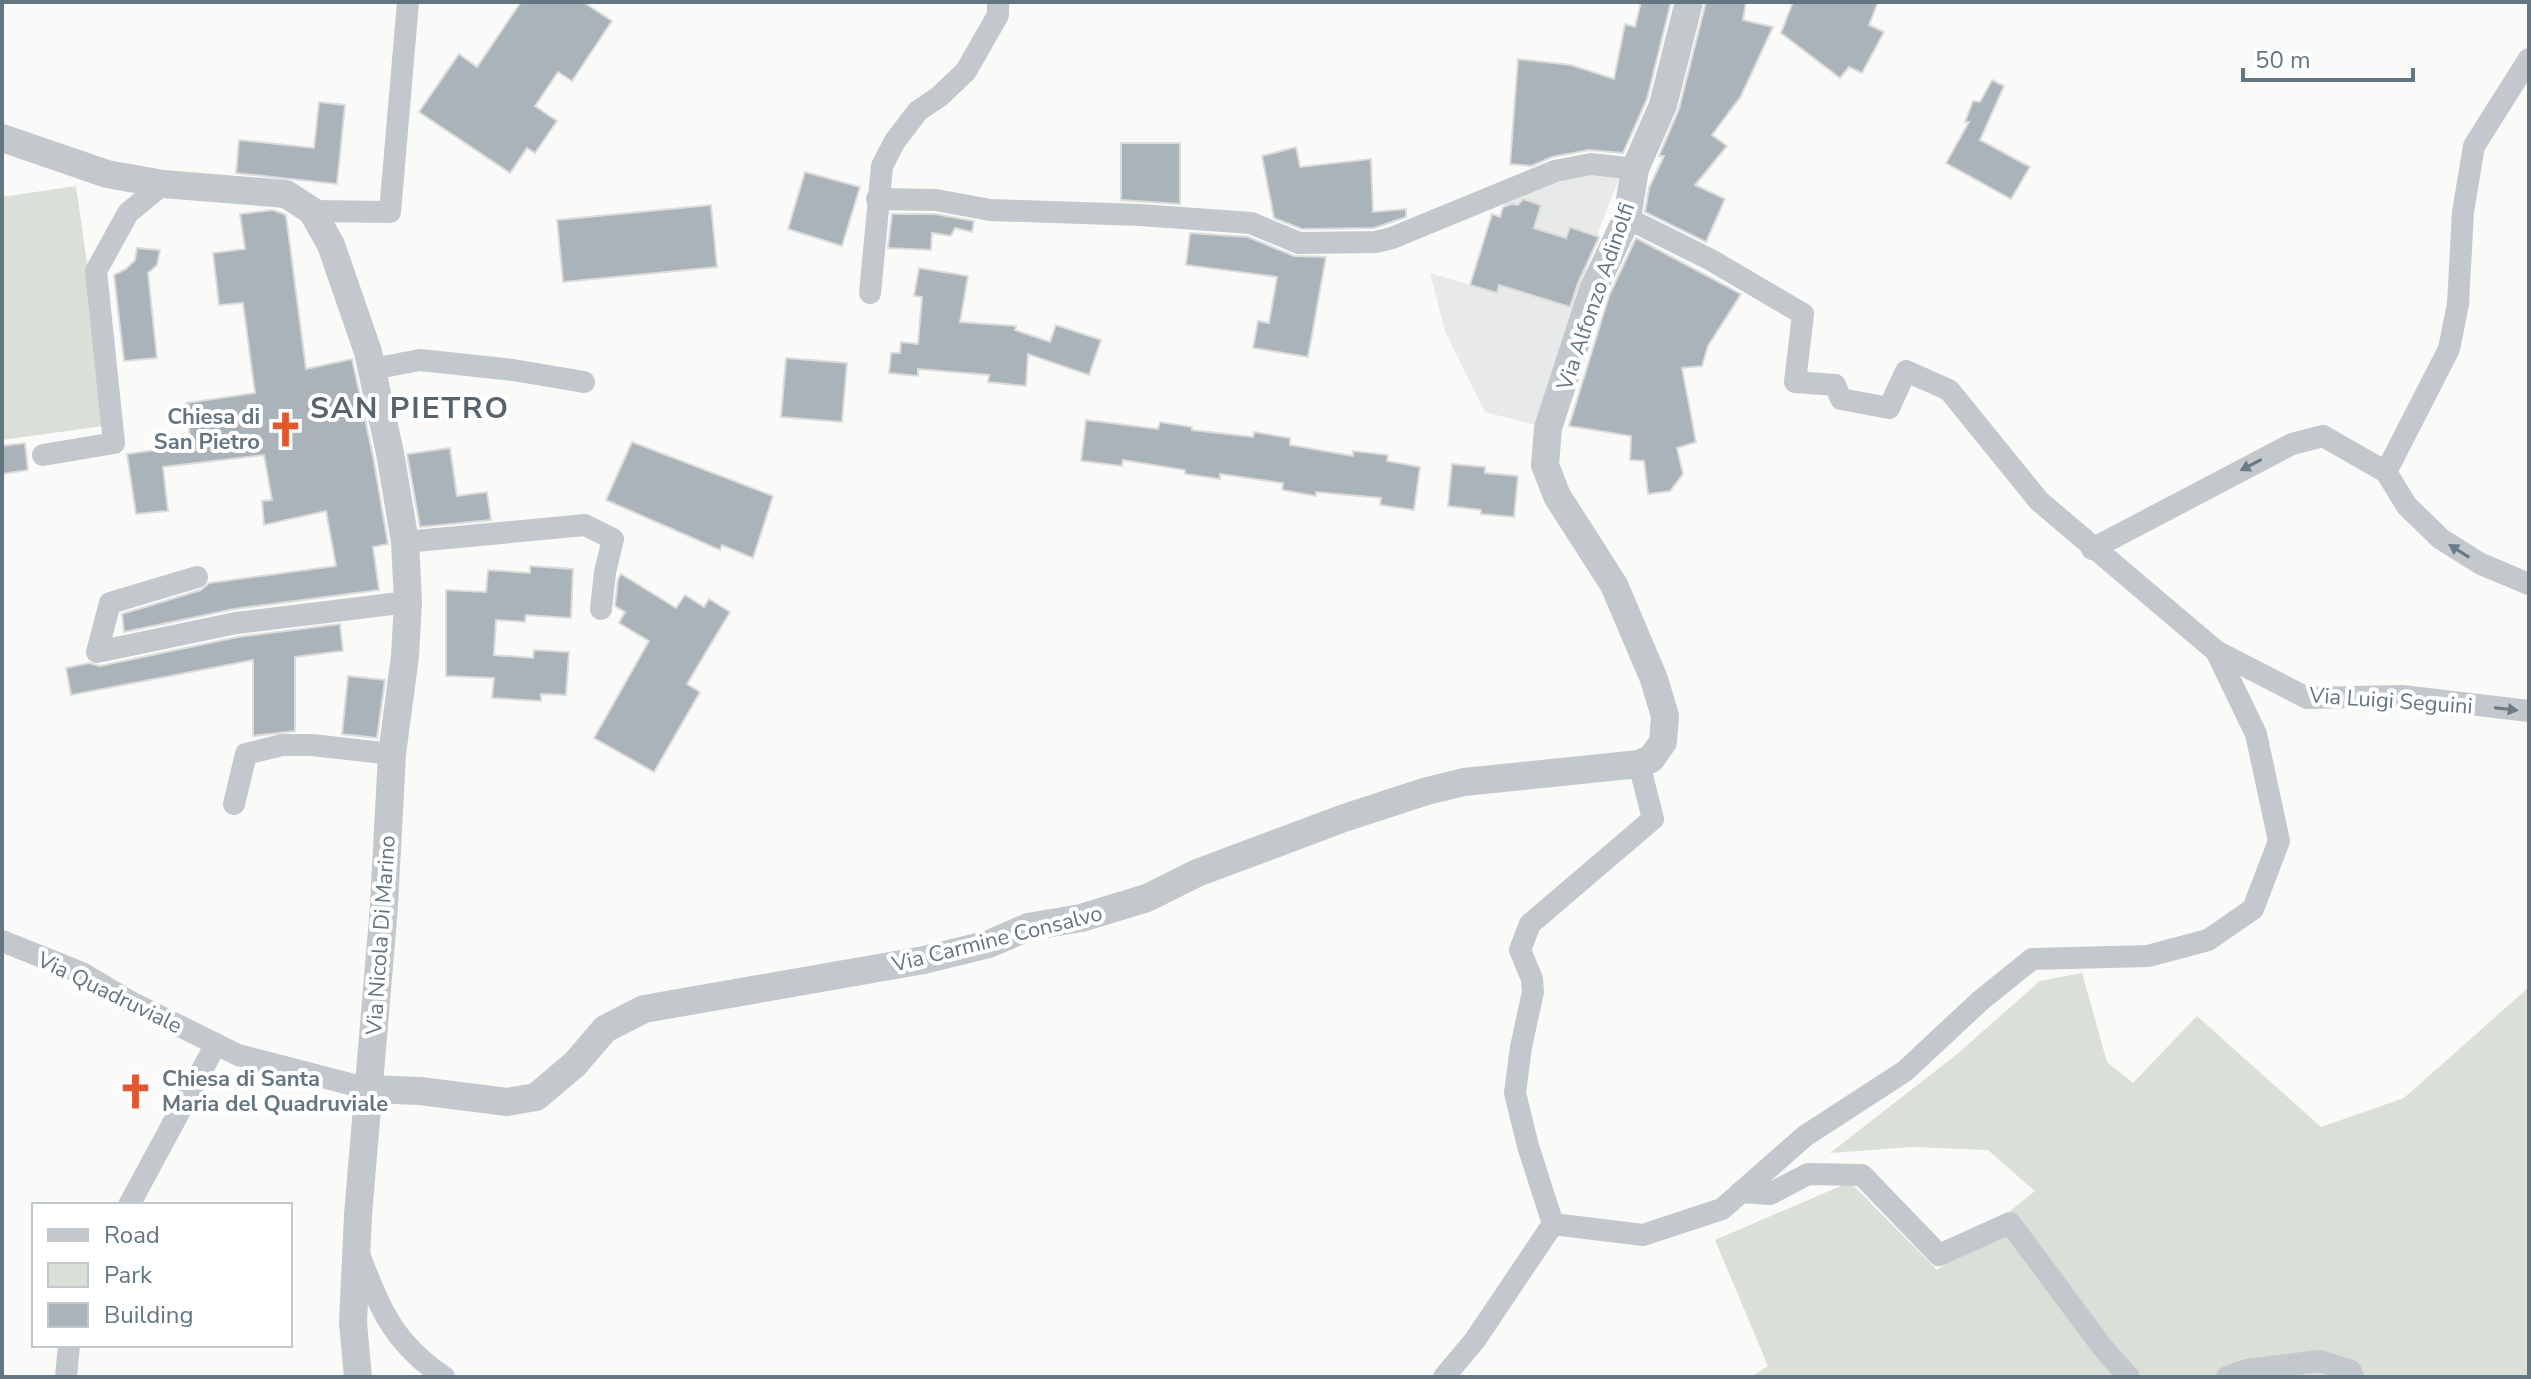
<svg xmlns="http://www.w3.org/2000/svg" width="2531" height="1379" viewBox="0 0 2531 1379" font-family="'Nunito Sans',sans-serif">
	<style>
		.built { fill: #e8e9e9 }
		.green { fill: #dadfd7 }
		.building { fill: #aab3b9; stroke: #dcdcda; stroke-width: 2 }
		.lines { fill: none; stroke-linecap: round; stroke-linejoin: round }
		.minor { stroke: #c3c8cc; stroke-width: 22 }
		.tertiary { stroke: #c3c8cc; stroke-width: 28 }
		.oneway { fill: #6a7a87 }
		.labels { text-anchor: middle; stroke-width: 8; stroke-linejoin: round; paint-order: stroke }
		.street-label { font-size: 22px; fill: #657683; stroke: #fff }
		.poi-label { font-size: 22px; font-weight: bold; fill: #657683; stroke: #fff; text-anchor: end }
		.district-label { font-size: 30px; font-weight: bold; letter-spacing: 2px; fill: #57646e; stroke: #fff }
	</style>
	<rect width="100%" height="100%" fill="#fafaf8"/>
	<!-- built -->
	<polygon class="built" points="1578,174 1619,178 1597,236 1539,426 1485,412 1445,331 1430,273 1470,285 1492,214 1500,216 1505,201"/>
	<!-- green -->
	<g class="green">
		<polygon points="76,186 110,425 2,440 2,197"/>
		<polygon points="2082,973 2107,1062 2133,1083 2197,1016 2321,1127 2404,1098 2529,987 2529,1377 1751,1377 1768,1366 1715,1240 1850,1182 1937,1270 2035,1191 1988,1150 1912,1147 1830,1153 1956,1055 2040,981"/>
	</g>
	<!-- building -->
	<g class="building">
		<polygon points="521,2 583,2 612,21 572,81 558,72 535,106 557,121 535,153 527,148 510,173 419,112 459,54 477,67"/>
		<polygon points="1641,2 1671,2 1647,99 1623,153 1589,150 1552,157 1531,166 1510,164 1518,59 1571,65 1614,79 1625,24 1635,27"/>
		<polygon points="1706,2 1746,2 1743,20 1773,27 1741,96 1712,135 1727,146 1695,185 1725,199 1706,242 1645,212 1649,188 1664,156 1659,156 1679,109"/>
		<polygon points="1793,2 1878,2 1869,25 1884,32 1862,73 1849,67 1840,78 1781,33"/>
		<polygon points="1992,80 2004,86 1980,140 2030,167 2011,199 1946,163 1969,122 1965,122 1973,101 1980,102"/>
		<polygon points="319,102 345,105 337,184 236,173 239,140 314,148"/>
		<polygon points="1121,143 1180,143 1180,204 1121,200"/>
		<polygon points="1296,147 1300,167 1371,159 1373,212 1406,209 1406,217 1374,228 1302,229 1274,218 1262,156"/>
		<polygon points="805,172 860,187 842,246 788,229"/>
		<polygon points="1523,199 1541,205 1534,228 1566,238 1570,227 1599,237 1578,283 1570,307 1499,285 1497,293 1470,285 1492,214 1500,217 1503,207 1512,204 1518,205"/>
		<polygon points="711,205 717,267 563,282 557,220"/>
		<polygon points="273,210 286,215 306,369 352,359 373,456 388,544 373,547 379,590 234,609 124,632 122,614 201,590 209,583 336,566 326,511 264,525 262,501 272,500 264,455 163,467 168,511 136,514 127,454 191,445 186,403 255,393 243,303 219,305 213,253 245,249 240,214"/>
		<polygon points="892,214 935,214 974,221 972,232 955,228 951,236 932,233 931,250 888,248"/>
		<polygon points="1190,233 1248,237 1294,256 1326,257 1308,357 1253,348 1258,321 1269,323 1277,277 1186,265"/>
		<polygon points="1636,238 1741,294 1708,346 1702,366 1682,368 1696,442 1677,448 1683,474 1670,491 1648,494 1644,461 1630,460 1631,436 1569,426 1609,296"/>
		<polygon points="137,248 160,250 157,265 148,273 157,358 124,361 114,275 126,269 135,260"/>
		<polygon points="919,268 968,276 960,322 1016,326 1015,330 1050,342 1056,325 1101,340 1089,375 1028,354 1026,386 988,382 989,375 918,369 918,376 889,373 891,353 900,353 901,342 918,344 922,297 914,296"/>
		<polygon points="786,358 847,363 842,422 781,417"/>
		<polygon points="1086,420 1158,429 1160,422 1192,427 1192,430 1253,437 1254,432 1290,438 1290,445 1353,456 1353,451 1388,455 1387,461 1420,467 1414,510 1380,505 1381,498 1316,492 1316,496 1282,490 1283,483 1220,474 1220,479 1185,474 1185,470 1123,460 1122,466 1081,461"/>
		<polygon points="632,442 773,496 753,558 722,545 720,550 606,500"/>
		<polygon points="25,443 28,470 2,474 2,446"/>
		<polygon points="450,448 457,496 487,492 491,520 420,527 407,454"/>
		<polygon points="1452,464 1485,467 1485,473 1518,476 1514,517 1481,514 1481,510 1448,506"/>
		<polygon points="530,566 573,569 571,618 526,615 525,622 496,620 494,655 533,658 534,650 569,652 566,695 541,694 541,701 492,698 494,678 446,676 446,590 486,592 488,570 530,573"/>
		<polygon points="621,574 676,608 685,595 704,607 709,599 730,612 687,684 700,692 654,772 594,738 649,641 619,623 625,612 615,606 618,579"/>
		<polygon points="340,624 343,651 295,657 295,731 253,736 253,660 71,695 66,668 89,663 100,666 238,637"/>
		<polygon points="348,676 385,680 377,738 342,734"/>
	</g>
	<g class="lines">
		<!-- minor -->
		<g class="minor">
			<polyline points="877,199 936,200 990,210 1140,215 1251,223 1299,243 1376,242 1392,238 1555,171 1591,164 1635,169"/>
			<polyline points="312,211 390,212 408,2"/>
			<polyline points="1627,218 1711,260 1803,314 1795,382 1835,385 1841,399 1889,408 1906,371 1949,390 2039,501 2216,651 2307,698 2402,696 2529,711"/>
			<polyline points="870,293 882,166 895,141 918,111 940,96 966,71 998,15 998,2"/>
			<polyline points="372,369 420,360 513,370 584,382"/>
			<polyline points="43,455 114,443 96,271 128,213 163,184"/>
			<polyline points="2386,472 2449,349 2458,304 2463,212 2474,146 2529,59"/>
			<polyline points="405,542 585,525 613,539 605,572 601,609"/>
			<polyline points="2092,549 2292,444 2323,436 2386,472 2407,506 2441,539 2481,564 2529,584"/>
			<polyline points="197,577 110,603 97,652 236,623 408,602"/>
			<polyline points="234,804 246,754 282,745 312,745 392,754"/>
			<polyline points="2,941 82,973 129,1001 238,1055 369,1089"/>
			<polyline points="1741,1192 1770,1194 1808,1174 1862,1175 1939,1255 2010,1223 2103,1348 2129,1377"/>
			<polyline points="129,1205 216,1044"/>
			<polyline points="1553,1224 1643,1235 1722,1209 1805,1136 1905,1071 1980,1001 2032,959 2148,956 2208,940 2253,909 2279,841 2256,734 2216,651"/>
			<polyline points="1553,1224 1528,1146 1515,1093 1521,1047 1533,992 1532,979 1520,950 1530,924 1653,819 1639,764"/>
			<path d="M358 1252C380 1308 392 1342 444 1377"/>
			<polyline points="66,1377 69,1345"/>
			<polyline points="1444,1377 1475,1340 1553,1224"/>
			<polyline points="2227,1377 2247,1370 2320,1361 2351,1371 2353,1377"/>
		</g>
		<!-- tertiary -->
		<g class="tertiary">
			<polyline points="2,138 107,174 163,184 286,194 312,211 331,245 368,352 390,453 405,542 408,602 405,656 392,754 384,906 358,1215 353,1323 358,1377"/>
			<polyline points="369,1089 420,1091 507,1102 536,1097 575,1064 605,1029 644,1009 924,960 989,944 1028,927 1081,918 1147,898 1197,873 1344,818 1427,791 1464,782 1639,764 1651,759 1663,742 1665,716 1654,679 1614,585 1557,496 1545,465 1548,428 1593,290 1627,218 1635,169 1663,105 1689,2"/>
		</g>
	</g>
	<!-- one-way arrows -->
	<defs><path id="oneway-solid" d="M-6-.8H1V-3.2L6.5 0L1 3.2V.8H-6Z" transform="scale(2)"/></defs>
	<g class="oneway">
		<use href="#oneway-solid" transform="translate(2251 465) rotate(152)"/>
		<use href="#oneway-solid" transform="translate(2459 551) rotate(-148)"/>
		<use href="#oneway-solid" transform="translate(2506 709) rotate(7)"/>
	</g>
	<!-- icons -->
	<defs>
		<symbol id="church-bare" viewBox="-9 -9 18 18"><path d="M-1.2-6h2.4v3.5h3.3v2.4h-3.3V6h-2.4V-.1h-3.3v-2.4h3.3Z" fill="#e4572e" stroke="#fff" stroke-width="2.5" paint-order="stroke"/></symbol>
	</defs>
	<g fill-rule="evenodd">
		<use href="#church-bare" x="260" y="404" width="51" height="51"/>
		<use href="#church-bare" x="110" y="1066" width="51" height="51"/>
	</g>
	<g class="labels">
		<!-- street labels -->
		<g class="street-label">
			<text transform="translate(1595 296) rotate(-71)" y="8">Via Alfonzo Adinolfi</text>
			<text transform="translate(2391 700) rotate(4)" y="8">Via Luigi Seguini</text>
			<text transform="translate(380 935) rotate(-86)" y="8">Via Nicola Di Marino</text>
			<text transform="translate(997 938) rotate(-14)" y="8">Via Carmine Consalvo</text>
			<text transform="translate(110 992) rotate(26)" y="8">Via Quadruviale</text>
		</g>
		<!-- poi labels -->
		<g class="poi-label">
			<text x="260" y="424">Chiesa di<tspan x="260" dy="25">San Pietro</tspan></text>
			<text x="162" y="1086" text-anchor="start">Chiesa di Santa<tspan x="162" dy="25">Maria del Quadruviale</tspan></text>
		</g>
		<!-- district labels -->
		<g class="district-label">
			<text x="410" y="418">SAN PIETRO</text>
		</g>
	</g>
	<!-- border -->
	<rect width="2531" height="1379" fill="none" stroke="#657683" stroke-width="8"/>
	<!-- legend -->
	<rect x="32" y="1203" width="260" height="144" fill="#ffffff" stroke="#c1c8cd" stroke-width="2"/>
	<rect x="48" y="1229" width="40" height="12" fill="#c3c8cc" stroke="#c1c8cd" stroke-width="2"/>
	<text x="104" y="1243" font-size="24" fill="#657683">Road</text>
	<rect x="48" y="1263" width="40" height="24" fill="#dadfd7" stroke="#c1c8cd" stroke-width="2"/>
	<text x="104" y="1283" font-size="24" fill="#657683">Park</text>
	<rect x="48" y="1303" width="40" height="24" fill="#aab3b9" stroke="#c1c8cd" stroke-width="2"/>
	<text x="104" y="1323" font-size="24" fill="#657683">Building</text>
	<!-- scale -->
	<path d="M2243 68v12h170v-12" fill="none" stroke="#657683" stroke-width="4"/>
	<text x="2255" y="68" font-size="24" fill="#657683" stroke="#ffffff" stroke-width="6" paint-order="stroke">50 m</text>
</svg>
